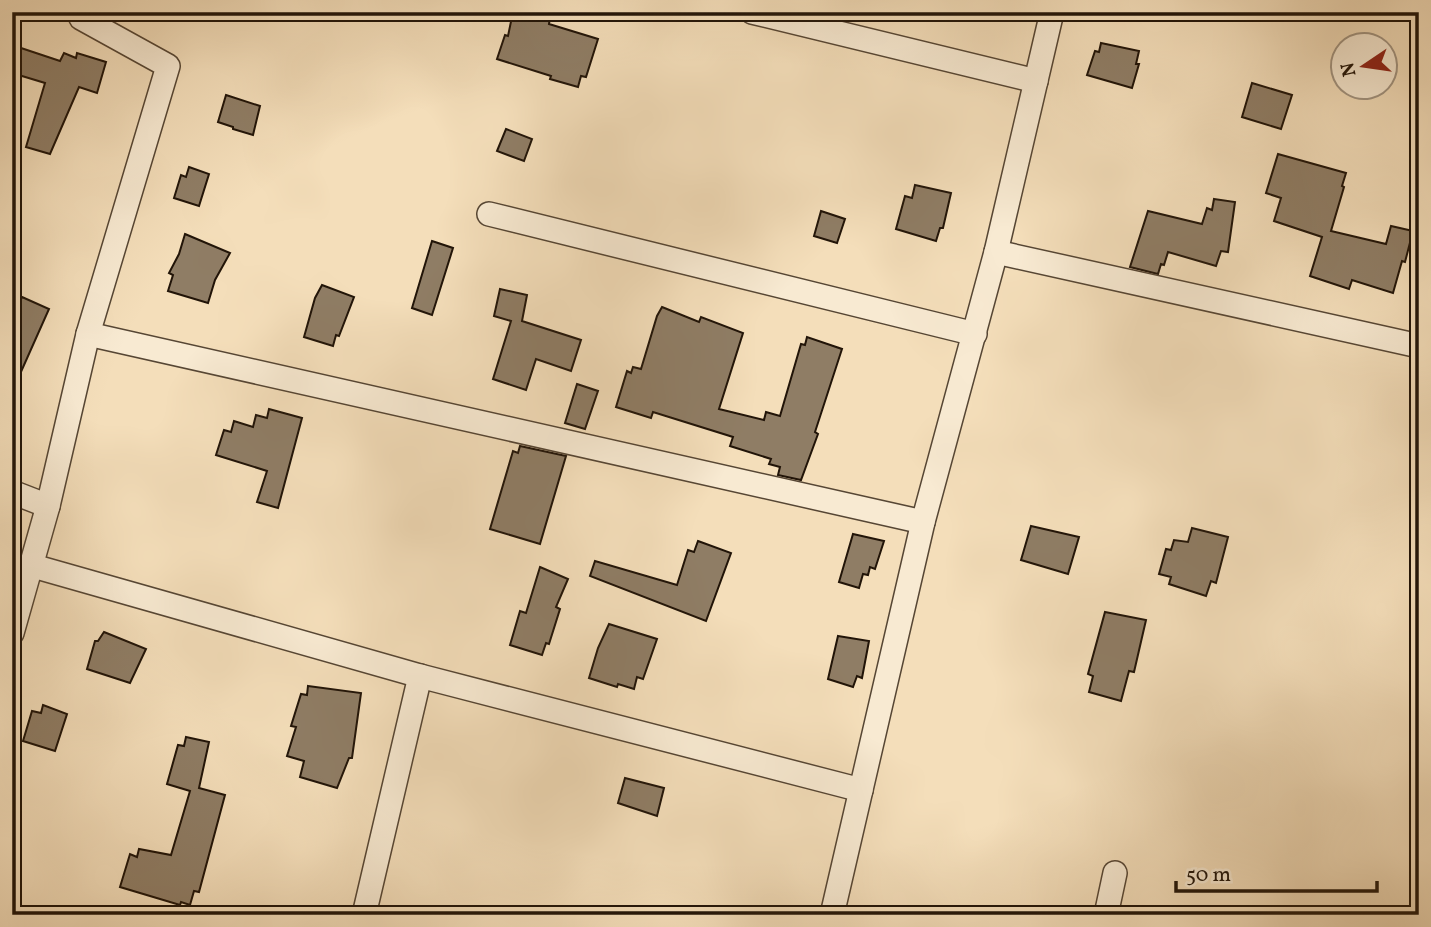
<svg xmlns="http://www.w3.org/2000/svg" width="1431" height="927" viewBox="0 0 1431 927" font-family="Vollkorn,serif">
	<style>
		.building { fill: #8f7d65; stroke: #211408; stroke-width: 2 }
		.lines { fill: none; stroke-linecap: round; stroke-linejoin: round }
		.street-casing { stroke: #564634; stroke-width: 26 }
		.street { stroke: #f8ead2; stroke-width: 23 }
	</style>
	<rect width="100%" height="100%" fill="#f4deba"/>
	<filter id="stains"><feTurbulence type="fractalNoise" baseFrequency=".00286" numOctaves="4"/><feColorMatrix values="0 0 0 0 .2 0 0 0 0 .09 0 0 0 0 .02 0 0 0 .5 -.17"/></filter>
	<radialGradient id="worn" r=".72"><stop offset=".6" stop-color="#630" stop-opacity="0"/><stop offset="1" stop-color="#630" stop-opacity=".3"/></radialGradient>
	<!-- building -->
	<g class="building">
		<polygon points="513,12 551,12 549,24 598,39 586,77 581,76 578,87 550,79 551,76 497,59 505,35 508,36"/>
		<polygon points="1101,43 1139,51 1136,64 1139,64 1132,88 1087,75 1095,51 1099,52"/>
		<polygon points="12,45 60,61 64,53 76,58 77,53 106,62 97,93 79,87 50,154 26,147 45,83 12,73"/>
		<polygon points="1252,83 1292,95 1281,129 1242,117"/>
		<polygon points="226,95 260,106 253,135 233,129 233,127 218,122"/>
		<polygon points="506,129 532,139 524,161 497,151"/>
		<polygon points="1278,154 1346,173 1342,186 1344,187 1331,231 1386,244 1391,226 1413,231 1405,262 1402,261 1393,293 1352,280 1349,289 1310,276 1322,237 1274,221 1281,198 1266,193"/>
		<polygon points="189,167 209,174 199,206 174,198 181,175 186,177"/>
		<polygon points="915,185 951,193 943,228 940,228 936,241 896,229 905,196 912,198"/>
		<polygon points="1214,199 1235,202 1228,252 1221,251 1216,266 1168,252 1164,265 1161,264 1158,274 1130,267 1148,211 1202,224 1207,208 1212,210"/>
		<polygon points="821,211 845,219 837,243 814,236"/>
		<polygon points="185,234 230,253 215,280 208,303 168,291 173,275 169,273 179,254"/>
		<polygon points="432,241 453,248 432,315 412,308"/>
		<polygon points="322,285 354,297 339,336 336,335 333,346 304,337 315,298"/>
		<polygon points="500,289 527,295 522,321 581,340 571,371 536,359 526,390 493,379 511,321 494,316"/>
		<polygon points="22,297 49,309 12,392 12,319"/>
		<polygon points="662,307 699,322 701,317 743,333 719,409 764,420 766,412 780,416 801,344 805,345 807,337 842,349 815,432 818,434 801,480 778,475 780,467 769,464 771,459 730,446 733,437 653,412 651,418 616,407 627,371 631,373 633,367 641,369 657,316"/>
		<polygon points="577,384 598,391 585,429 565,423"/>
		<polygon points="269,409 302,418 278,508 257,502 267,471 216,455 224,430 231,432 234,421 253,427 256,415 267,418"/>
		<polygon points="520,446 566,456 540,544 490,529 513,451 518,453"/>
		<polygon points="1031,526 1079,537 1068,574 1021,560"/>
		<polygon points="1192,528 1228,537 1216,583 1211,581 1206,596 1169,584 1171,577 1159,574 1166,549 1171,550 1174,540 1188,542"/>
		<polygon points="853,534 884,541 875,569 870,567 868,575 863,574 859,588 839,582"/>
		<polygon points="698,541 731,553 706,621 590,576 595,561 677,585 688,550 694,552"/>
		<polygon points="540,567 568,579 556,607 560,609 549,644 546,643 542,655 510,645 520,611 526,613"/>
		<polygon points="1105,612 1146,620 1134,672 1129,671 1121,701 1089,692 1093,676 1088,674"/>
		<polygon points="609,624 657,639 643,679 637,677 634,689 618,684 617,687 589,678 598,648"/>
		<polygon points="104,632 146,649 130,683 87,669 95,641 98,641"/>
		<polygon points="838,636 869,641 862,678 857,676 853,687 828,679"/>
		<polygon points="308,686 361,693 352,758 349,758 337,788 300,777 304,761 287,756 296,727 291,726 301,694 307,695"/>
		<polygon points="43,705 67,714 55,751 23,741 32,711 41,713"/>
		<polygon points="186,737 209,742 199,788 225,795 199,892 194,891 190,905 181,902 180,905 120,887 130,854 137,857 139,849 171,855 190,791 167,784 178,745 184,746"/>
		<polygon points="625,778 664,788 657,816 618,803"/>
	</g>
	<g class="lines">
		<defs>
			<g id="street">
				<polyline points="752,12 1036,81"/>
				<polyline points="489,214 975,334"/>
				<polyline points="996,252 1419,346"/>
				<polyline points="88,334 923,522"/>
				<polyline points="12,492 48,506"/>
				<polyline points="33,566 420,676 861,790"/>
				<polyline points="12,633 48,506 88,334 168,66 81,18 83,12"/>
				<polyline points="364,915 420,676"/>
				<polyline points="832,915 923,522 996,252 1052,12"/>
				<polyline points="1106,915 1115,873"/>
			</g>
		</defs>
		<!-- street casing -->
		<use href="#street" class="street-casing"/>
		<!-- street -->
		<use href="#street" class="street"/>
	</g>
	<!-- margin -->
	<rect width="1431" height="927" fill="none" stroke="#f4deba" stroke-width="42"/>
	<rect x="14" y="14" width="1403" height="899" fill="none" stroke="#211408" stroke-width="3.5"/>
	<rect x="21" y="21" width="1389" height="885" fill="none" stroke="#211408" stroke-width="2"/>
	<!-- north arrow -->
	<g transform="translate(1364 66) rotate(257)"><circle r="33" fill="#f8ead2" stroke="#a29481" stroke-width="2"/>
	<path d="M0-5L12 26L0 18L-12 26Z" fill="#8f2418"/>
	<text y="-10" font-size="19" font-weight="bold" text-anchor="middle" fill="#211408">N</text>
	</g>
	<!-- scale -->
	<path d="M1176 881v10h201v-10" fill="none" stroke="#211408" stroke-width="3.5"/>
	<text x="1186" y="881" font-size="21" fill="#211408" stroke="#f8ead2" stroke-width="5" paint-order="stroke">50 m</text>
	<rect width="100%" height="100%" filter="url(#stains)"/>
	<rect width="100%" height="100%" fill="url(#worn)"/>
</svg>
